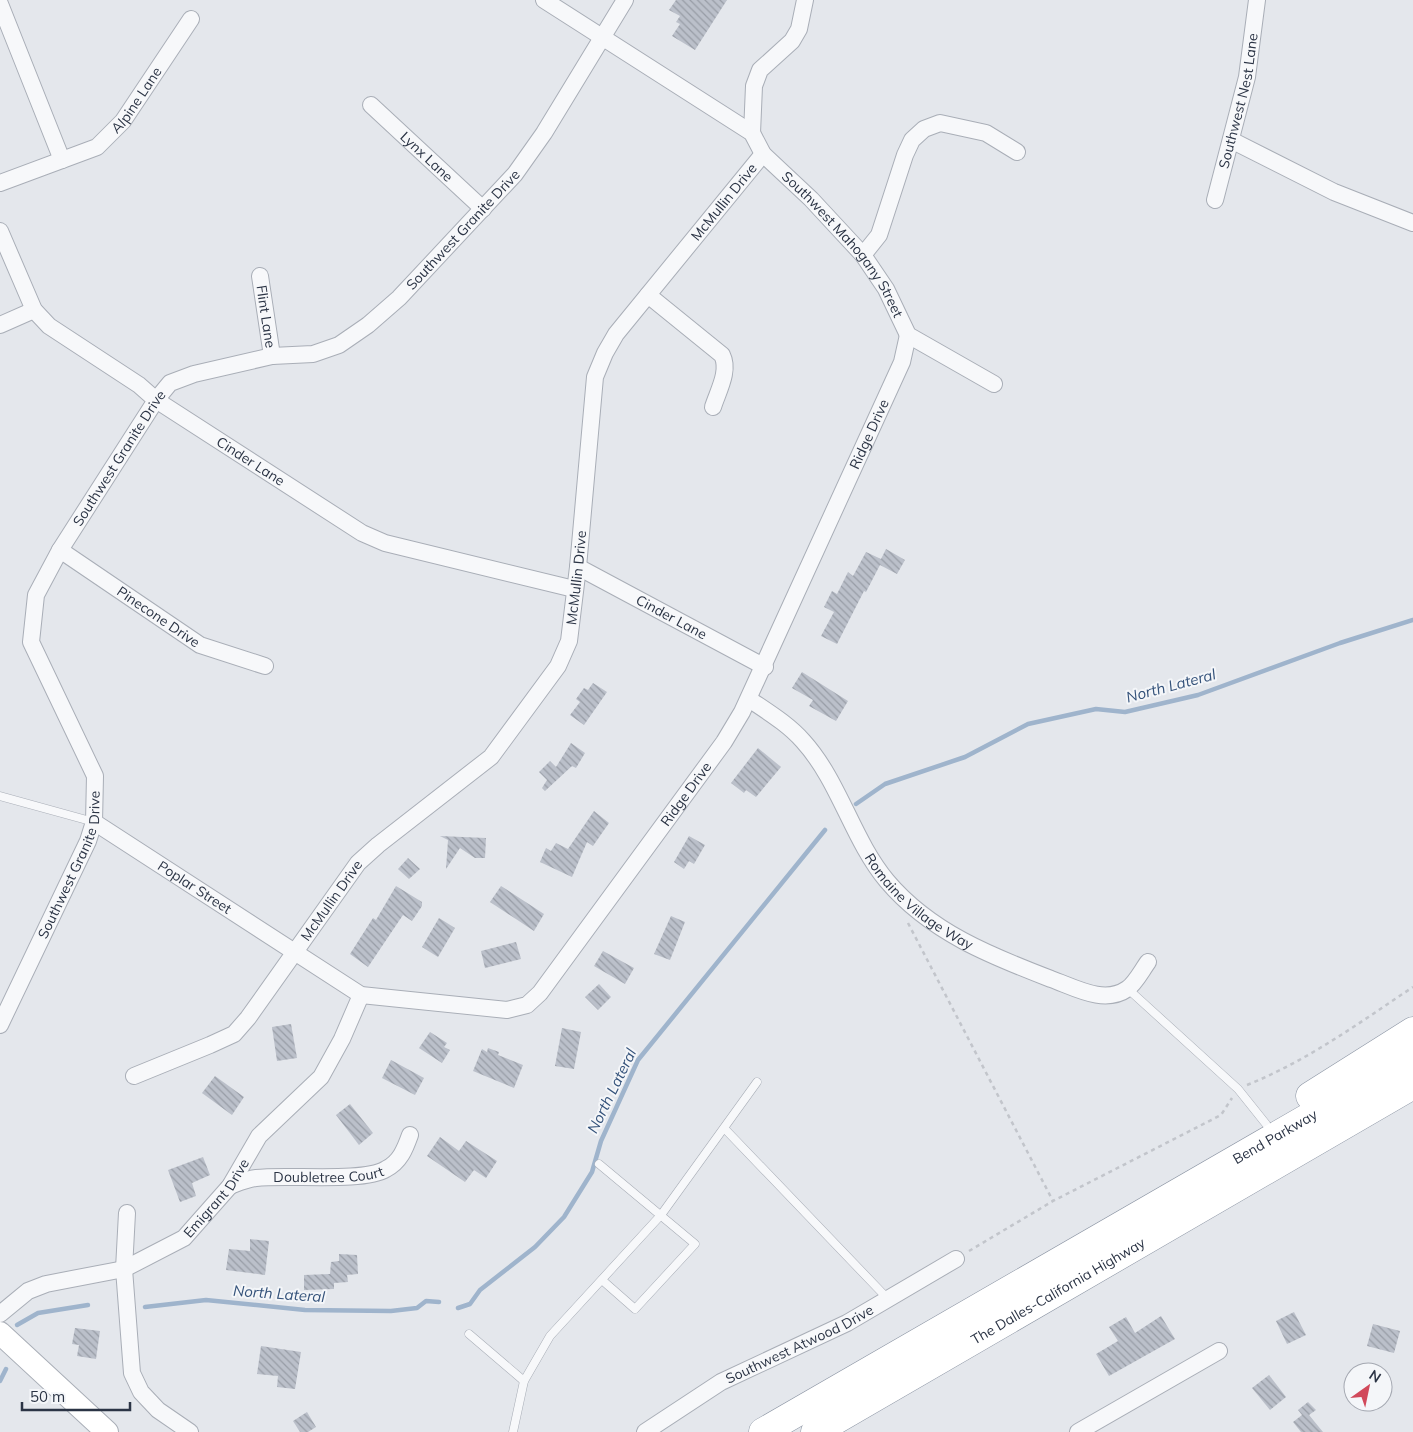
<svg xmlns="http://www.w3.org/2000/svg" width="1413" height="1432" viewBox="0 0 1413 1432" font-family="Mulish,sans-serif">
	<style>
		.lines { fill: none; stroke-linecap: round; stroke-linejoin: round }
		.stream { stroke: #9fb4cc; stroke-width: 4.5 }
		.building { fill: url(#building-back-hatch) }
		.lane-casing { stroke: #a9aeb7; stroke-width: 9 }
		.street-casing { stroke: #a9aeb7; stroke-width: 18 }
		.secondary-casing { stroke: #a9aeb7; stroke-width: 24 }
		.highway-casing { stroke: #8b94a3; stroke-width: 29 }
		.path { stroke: #c2c5cb; stroke-width: 2.5; stroke-dasharray: 4 4; stroke-linecap: butt }
		.lane { stroke: #f7f8fa; stroke-width: 8 }
		.street { stroke: #f7f8fa; stroke-width: 16 }
		.secondary { stroke: #fff; stroke-width: 22 }
		.highway { stroke: #fff; stroke-width: 28 }
		.labels { text-anchor: middle; stroke-width: 4; stroke-linejoin: round; paint-order: stroke }
		.street-label { font-size: 14px; fill: #2b3445; stroke: #f4f6f9 }
		.water-label { font-size: 15px; font-style: italic; fill: #34527a; stroke: #f4f6f9 }
	</style>
	<defs>
		<pattern id="building-back-hatch" width="6" height="6" patternUnits="userSpaceOnUse" patternTransform="scale(1.25)"><rect width="6" height="6" fill="#bbc0ca"/><path d="M-1 5l2 2M0 0l6 6M5-1l2 2" fill="none" stroke="#989da6"/></pattern>
	</defs>
	<rect width="100%" height="100%" fill="#e4e7ec"/>
	<g class="lines">
		<!-- stream -->
		<g class="stream">
			<polyline points="856,804 885,784 965,757 1028,724 1096,709 1125,712 1198,695 1340,643 1413,620"/>
			<polyline points="145,1307 206,1300 305,1310 391,1311 417,1308 426,1301 439,1302"/>
			<polyline points="458,1308 470,1304 480,1290 535,1247 564,1217 592,1172 601,1141 638,1060 825,830"/>
			<polyline points="17,1325 38,1313 88,1305"/>
			<polyline points="0,1381 6,1369"/>
		</g>
	</g>
	<!-- building -->
	<g class="building">
		<polygon points="676,0 727,0 695,50 672,36 680,24 676,22 680,16 669,10"/>
		<polygon points="886,549 905,560 897,574 880,565 866,592 864,591 837,644 821,636 834,612 824,607 832,591 837,594 848,572 853,576 866,552 881,559"/>
		<polygon points="802,672 848,701 836,721 809,706 813,700 792,688"/>
		<polygon points="593,683 607,692 584,725 570,715 580,702 576,699 584,688 588,690"/>
		<polygon points="571,743 585,753 576,768 572,766 545,791 542,788 547,780 539,772 550,761 556,767"/>
		<polygon points="758,748 781,767 756,797 746,790 744,793 731,783"/>
		<polygon points="594,811 609,823 593,846 587,842 572,877 540,862 546,848 551,851 556,843 568,849"/>
		<polygon points="440,836 486,838 485,858 475,858 460,848 446,869 448,840"/>
		<polygon points="689,836 705,845 694,864 689,861 684,869 674,862"/>
		<polygon points="408,858 420,869 409,879 398,869"/>
		<polygon points="396,886 422,902 422,906 412,921 403,915 368,967 350,954 373,918 376,920"/>
		<polygon points="501,886 544,914 534,931 490,902"/>
		<polygon points="671,916 685,922 670,960 654,954"/>
		<polygon points="439,918 455,928 438,957 422,947"/>
		<polygon points="516,942 521,959 485,968 481,951"/>
		<polygon points="603,951 634,968 625,984 594,966"/>
		<polygon points="599,984 611,997 598,1010 585,997"/>
		<polygon points="291,1024 297,1058 277,1061 272,1027"/>
		<polygon points="562,1028 581,1032 574,1069 555,1066"/>
		<polygon points="430,1032 447,1043 444,1047 450,1050 442,1063 419,1048"/>
		<polygon points="488,1048 499,1052 498,1055 523,1065 514,1088 473,1071 482,1049 487,1052"/>
		<polygon points="391,1060 424,1078 415,1095 382,1078"/>
		<polygon points="215,1076 244,1097 232,1115 202,1093"/>
		<polygon points="350,1104 373,1133 359,1145 336,1115"/>
		<polygon points="440,1137 459,1151 466,1141 497,1161 486,1178 474,1170 465,1182 427,1156"/>
		<polygon points="203,1157 210,1175 192,1183 196,1196 180,1202 168,1170"/>
		<polygon points="250,1239 269,1241 265,1275 226,1270 229,1249 250,1251"/>
		<polygon points="339,1254 357,1255 358,1274 347,1275 348,1282 334,1283 334,1289 304,1290 304,1275 330,1274 331,1262 339,1261"/>
		<polygon points="1294,1312 1306,1335 1287,1344 1276,1321"/>
		<polygon points="1161,1316 1175,1339 1109,1376 1096,1354 1118,1341 1109,1327 1126,1317 1135,1333"/>
		<polygon points="1373,1324 1400,1331 1394,1353 1367,1346"/>
		<polygon points="75,1328 100,1331 96,1359 77,1356 79,1345 72,1344"/>
		<polygon points="261,1346 301,1352 295,1389 277,1387 278,1376 257,1374"/>
		<polygon points="1269,1375 1286,1397 1270,1410 1252,1388"/>
		<polygon points="1308,1402 1316,1410 1309,1415 1323,1432 1301,1432 1293,1422 1302,1415 1298,1410"/>
		<polygon points="307,1412 316,1427 308,1432 300,1432 293,1421"/>
	</g>
	<g class="lines">
		<defs>
			<g id="lane">
				<polyline points="0,796 94,822"/>
				<polyline points="1128,989 1238,1089 1266,1124"/>
				<polyline points="725,1129 888,1299"/>
				<polyline points="599,1164 695,1244 635,1309 602,1280"/>
				<polyline points="469,1334 524,1381"/>
				<polyline points="513,1432 524,1381 550,1336 661,1215 757,1082"/>
			</g>
			<g id="street">
				<path id="s1" d="M544 0 752 133 763 154 811 199 863 255 886 289 908 335 994 384"/>
				<polyline points="0,4 62,160"/>
				<path id="s2" d="M371 105 483 209"/>
				<polyline points="752,133 754,86 760,70 792,41 799,29 805,0"/>
				<polyline points="1231,140 1334,192 1413,223"/>
				<path id="s3" d="M0 183 97 147 123 121 191 19"/>
				<path id="s4" d="M1215 200 1247 77 1257 0"/>
				<path id="s5" d="M0 231 34 310 49 326 139 385 156 400 362 533 385 543 574 589"/>
				<polyline points="863,255 879,235 905,155 912,140 924,129 940,123 986,133 1017,152"/>
				<path id="s6" d="M260 276 272 356"/>
				<path d="M648 295 722 355C730 371 718 391 713 407"/>
				<polyline points="0,325 34,310"/>
				<path id="s7" d="M60 550 200 645 265 666"/>
				<path id="s8" d="M578 567 765 667"/>
				<path id="s9" d="M749 699C768 712 788 724 803 741 840 782 852 839 887 881 930 932 991 956 1051 979 1074 987 1104 1005 1127 989 1135 984 1142 970 1148 962"/>
				<path id="s10" d="M94 822 361 995 507 1010 527 1005 540 993 724 742 742 712 902 362 908 335"/>
				<path id="s11" d="M0 1025 88 841 94 822 95 776 31 642 36 595 60 550 156 400 170 383 194 374 272 356 313 354 339 345 368 325 399 298 515 174 544 133 625 0"/>
				<path id="s12" d="M134 1076 210 1045 234 1034 248 1018 358 863 378 845 491 757 558 666 569 641 578 567 595 377 605 353 616 334 763 154"/>
				<path id="s13" d="M230 1186C238 1183 247 1179 256 1178 287 1174 363 1183 386 1169 400 1162 405 1149 410 1135"/>
				<polyline points="127,1213 124,1269 132,1373 141,1392 158,1410 190,1432"/>
				<path id="s14" d="M0 1314 28 1291 46 1284 124 1269 184 1238 230 1186 259 1136 321 1077 342 1039 361 995"/>
				<path id="s15" d="M645 1432 721 1382 847 1323 956 1259"/>
				<polyline points="1078,1432 1219,1351"/>
			</g>
			<polyline id="secondary" points="0,1333 107,1432"/>
			<g id="highway">
				<polyline points="1310,1096 1413,1031"/>
				<path id="s16" d="M763 1432 1413 1057"/>
				<path id="s17" d="M815 1432 1413 1085"/>
			</g>
		</defs>
		<!-- lane casing -->
		<use href="#lane" class="lane-casing"/>
		<!-- street casing -->
		<use href="#street" class="street-casing"/>
		<!-- secondary casing -->
		<use href="#secondary" class="secondary-casing"/>
		<!-- highway casing -->
		<use href="#highway" class="highway-casing"/>
		<!-- path -->
		<g class="path">
			<polyline points="908,923 1053,1201"/>
			<path d="M1247 1085C1307 1061 1359 1023 1413 987"/>
			<polyline points="969,1251 1053,1201 1221,1115 1232,1098"/>
		</g>
		<!-- lane -->
		<use href="#lane" class="lane"/>
		<!-- street -->
		<use href="#street" class="street"/>
		<!-- secondary -->
		<use href="#secondary" class="secondary"/>
		<!-- highway -->
		<use href="#highway" class="highway"/>
	</g>
	<g class="labels">
		<!-- street labels -->
		<g class="street-label">
			<text dy="5" stroke="none"><textPath href="#s3" startOffset="165">Alpine Lane</textPath></text>
			<text dy="5" stroke="none"><textPath href="#s4" startOffset="102">Southwest Nest Lane</textPath></text>
			<text dy="5" stroke="none"><textPath href="#s2" startOffset="76">Lynx Lane</textPath></text>
			<text dy="5" stroke="none"><textPath href="#s12" startOffset="1114">McMullin Drive</textPath></text>
			<text dy="5" stroke="none"><textPath href="#s11" startOffset="1061">Southwest Granite Drive</textPath></text>
			<text dy="5" stroke="none"><textPath href="#s1" startOffset="392">Southwest Mahogany Street</textPath></text>
			<text dy="5" stroke="none"><textPath href="#s6" startOffset="41">Flint Lane</textPath></text>
			<text dy="5" stroke="none"><textPath href="#s10" startOffset="1155">Ridge Drive</textPath></text>
			<text dy="5" stroke="none"><textPath href="#s11" startOffset="626">Southwest Granite Drive</textPath></text>
			<text dy="5" stroke="none"><textPath href="#s5" startOffset="351">Cinder Lane</textPath></text>
			<text dy="5" stroke="none"><textPath href="#s12" startOffset="694">McMullin Drive</textPath></text>
			<text dy="5" stroke="none"><textPath href="#s7" startOffset="119">Pinecone Drive</textPath></text>
			<text dy="5" stroke="none"><textPath href="#s8" startOffset="106">Cinder Lane</textPath></text>
			<text dy="5" stroke="none"><textPath href="#s10" startOffset="750">Ridge Drive</textPath></text>
			<text dy="5" stroke="none"><textPath href="#s11" startOffset="176">Southwest Granite Drive</textPath></text>
			<text dy="5" stroke="none"><textPath href="#s10" startOffset="120">Poplar Street</textPath></text>
			<text dy="5" stroke="none"><textPath href="#s9" startOffset="270">Romaine Village Way</textPath></text>
			<text dy="5" stroke="none"><textPath href="#s12" startOffset="274">McMullin Drive</textPath></text>
			<text dy="5" stroke="none"><textPath href="#s16" startOffset="591">Bend Parkway</textPath></text>
			<text dy="5" stroke="none"><textPath href="#s13" startOffset="100">Doubletree Court</textPath></text>
			<text dy="5" stroke="none"><textPath href="#s14" startOffset="254">Emigrant Drive</textPath></text>
			<text dy="5" stroke="none"><textPath href="#s17" startOffset="281">The Dalles-California Highway</textPath></text>
			<text dy="5" stroke="none"><textPath href="#s15" startOffset="178">Southwest Atwood Drive</textPath></text>
		</g>
		<!-- water labels -->
		<g class="water-label">
			<text transform="translate(1171 686) rotate(-15)" y="5">North Lateral</text>
			<text transform="translate(612 1091) rotate(-64)" y="5">North Lateral</text>
			<text transform="translate(279 1294) rotate(4)" y="5">North Lateral</text>
		</g>
	</g>
	<!-- north arrow -->
	<g transform="translate(1368 1387) rotate(33)"><circle r="24" fill="#f4f6f9" stroke="#a4a8b1"/>
	<path d="M0-4L9 19L0 12L-9 19Z" fill="#d1495b"/>
	<text y="-8" font-size="14" font-weight="bold" text-anchor="middle" fill="#2b3445">N</text>
	</g>
	<!-- scale -->
	<path d="M22 1402v8h108v-8" fill="none" stroke="#2b3445" stroke-width="2.5"/>
	<text x="30" y="1402" font-size="15" fill="#2b3445" stroke="#f4f6f9" stroke-width="4" paint-order="stroke">50 m</text>
</svg>
